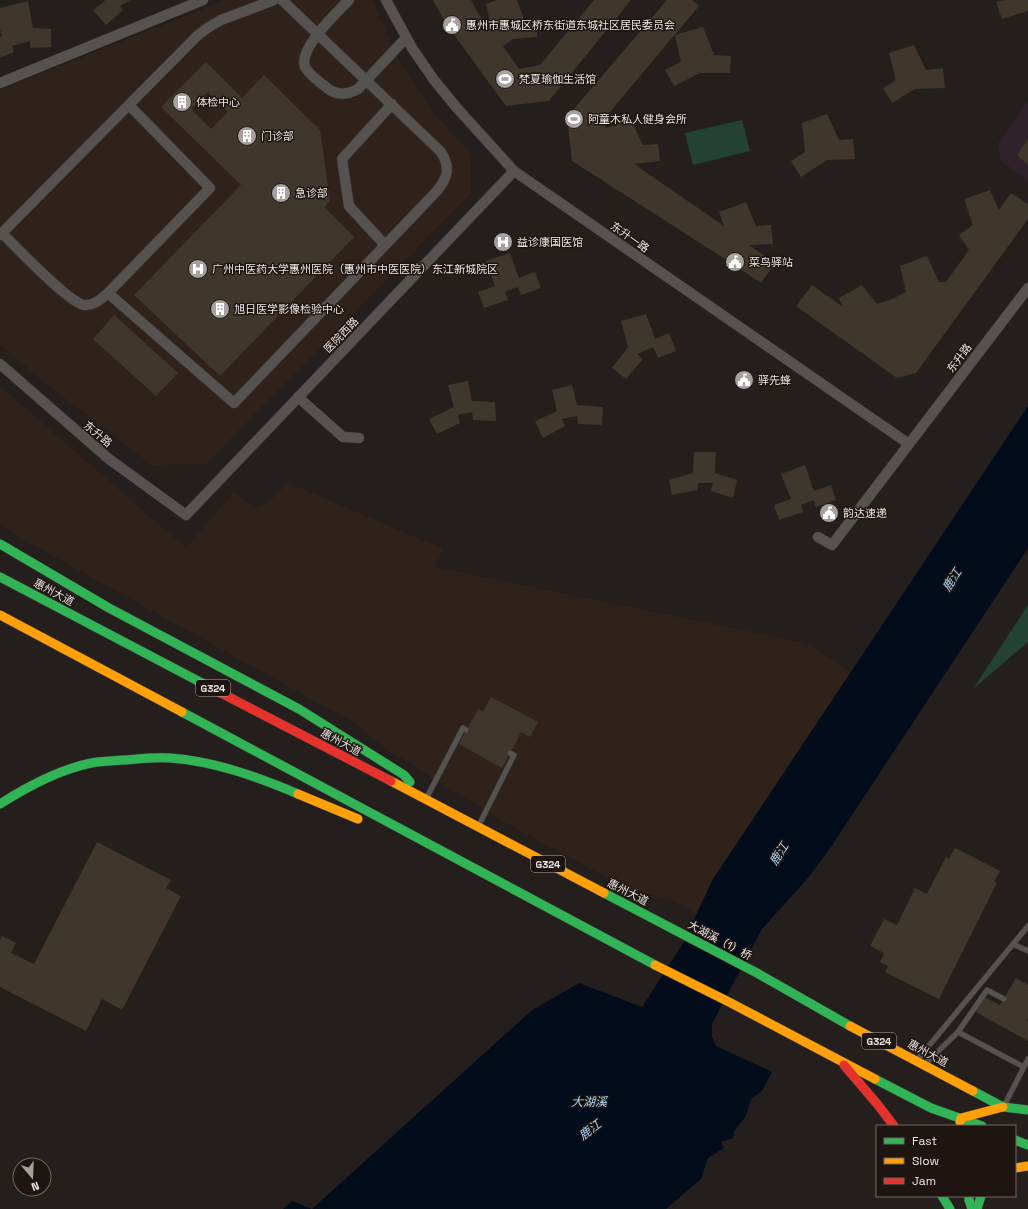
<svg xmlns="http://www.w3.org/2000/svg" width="1028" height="1209" viewBox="0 0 1028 1209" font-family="'Space Grotesk','Noto Sans SC',sans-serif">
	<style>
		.built { fill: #2f221b }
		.education { fill: #30222b }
		.green { fill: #234233 }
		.water { fill: #030c1b }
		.building { fill: #3f372c; fill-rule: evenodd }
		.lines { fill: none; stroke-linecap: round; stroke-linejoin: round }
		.lane-casing { stroke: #3d3938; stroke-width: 6 }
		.street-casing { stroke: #3d3938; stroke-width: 11 }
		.fast-casing { stroke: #3d3938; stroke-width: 10 }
		.slow-casing { stroke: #3d3938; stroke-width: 10 }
		.jam-casing { stroke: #3d3938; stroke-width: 10 }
		.lane { stroke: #555250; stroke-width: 5 }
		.street { stroke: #555250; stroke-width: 10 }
		.fast { stroke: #30b455; stroke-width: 9 }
		.slow { stroke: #ff9f0a; stroke-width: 9 }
		.jam { stroke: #e5322d; stroke-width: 9 }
		.labels { text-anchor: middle; stroke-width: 3; stroke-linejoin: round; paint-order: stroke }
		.shield { fill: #1e1511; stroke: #aea7a4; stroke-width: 1 }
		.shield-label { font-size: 10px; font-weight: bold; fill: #ece6e3 }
		.poi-label { font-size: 11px; fill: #ece6e3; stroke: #1e1511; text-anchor: start }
		.street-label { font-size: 11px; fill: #ece6e3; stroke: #1e1511 }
		.water-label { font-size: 12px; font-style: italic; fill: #abd4f7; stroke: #1e1511 }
	</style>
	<rect width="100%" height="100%" fill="#241f1d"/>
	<!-- built -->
	<g class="built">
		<polygon points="225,0 372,0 399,60 417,89 440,120 471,154 471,193 206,464 152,465 45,383 0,345 0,90"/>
		<polygon points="0,386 186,548 234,492 255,508 267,504 288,483 443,549 435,567 805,643 851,672 713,879 696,915 677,902 630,890 506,823 391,752 351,721 30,543 0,525"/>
	</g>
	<!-- education -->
	<polygon class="education" points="1028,101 1028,181 1001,161 998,144"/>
	<!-- green -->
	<g class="green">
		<polygon points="742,120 750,151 693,165 685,133"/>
		<polygon points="1028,605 1028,642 973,689"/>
	</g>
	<!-- water -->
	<polygon class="water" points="1028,406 1028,548 831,847 808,878 762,929 712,1024 712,1037 716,1046 772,1072 762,1091 751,1099 746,1116 734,1131 733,1138 721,1142 724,1148 708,1158 701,1179 666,1209 283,1209 292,1201 312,1209 531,1011 579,983 642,1007 682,945 713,879"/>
	<!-- building -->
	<g class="building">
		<polygon points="104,0 130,0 120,6 123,10 106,25 93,10 105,1"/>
		<polygon points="433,0 471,0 477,12 492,31 486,4 497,0 517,0 524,19 537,18 537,37 513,39 503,46 519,69 540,65 594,0 631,0 549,101 506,106 447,25"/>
		<polygon points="667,0 692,0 699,6 603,120 606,128 631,120 643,145 658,144 660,161 634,164 724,226 719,212 746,202 756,226 771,225 773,244 749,245 775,263 761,283 725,259 572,161 567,117"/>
		<polygon points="1004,0 1028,0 1028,11 1002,19 996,2"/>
		<polygon points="28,1 33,28 51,29 51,47 30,48 30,41 12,46 14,52 0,58 0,37 2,36 0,29 0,8"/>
		<polygon points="703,27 714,55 731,56 730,73 700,73 674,86 665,70 681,62 675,35"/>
		<polygon points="914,45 926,70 943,68 945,88 915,89 892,103 883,88 896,80 889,53"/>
		<path d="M206 62 242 98 264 75 320 130 330 201 324 207 354 237 220 376 134 295 241 185 161 107ZM208 92 228 112 211 129 191 109Z"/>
		<polygon points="827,114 839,140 853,139 855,159 827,160 801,177 791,161 805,152 802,123"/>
		<polygon points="1028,139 1028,165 1017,155"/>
		<polygon points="990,190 999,210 1011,193 1028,204 1028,219 916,373 897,378 796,306 812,285 843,307 839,298 862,285 877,304 892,299 906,292 900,266 927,256 939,282 946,282 969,250 959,235 973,225 964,199"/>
		<polygon points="510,253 519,278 535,272 541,288 521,295 518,287 505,292 508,300 484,308 478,292 495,286 486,261"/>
		<polygon points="646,314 655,339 669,333 676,351 658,358 653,347 637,354 643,359 626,379 612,368 628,347 621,321"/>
		<polygon points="114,315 178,373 156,396 93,339"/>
		<polygon points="468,381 472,401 495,402 496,421 473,420 472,412 458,415 460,423 437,434 429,419 454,407 448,385"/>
		<polygon points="572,385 577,405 603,407 602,425 578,424 577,416 562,419 565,426 543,438 535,421 557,411 552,390"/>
		<polygon points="694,452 716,452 715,473 737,480 733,498 711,491 713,483 698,483 698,490 672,495 669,480 693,473"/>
		<polygon points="805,465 814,491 831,485 836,500 816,507 813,500 801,505 803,512 779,520 774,505 791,499 781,474"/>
		<polygon points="491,697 538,722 530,737 521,732 502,768 459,744 478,709 483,712"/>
		<polygon points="97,842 171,880 166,888 181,896 122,1010 102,999 86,1031 0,987 0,940 2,936 16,943 11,953 34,964"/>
		<polygon points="955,848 1000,871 994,882 997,883 939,999 885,972 888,966 880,962 884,953 870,946 884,919 897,925 915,888 927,894 946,857 949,859"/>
		<polygon points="1016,978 1028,985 1028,1018 1027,1021 1028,1021 1028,1041 976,1012 984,997 1000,1005"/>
	</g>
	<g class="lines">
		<defs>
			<g id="lane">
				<polyline points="427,797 463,728 466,730"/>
				<polyline points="479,825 514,755 510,753"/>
				<polyline points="1013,944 1028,951"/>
				<polyline points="958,1032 1024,1067"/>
				<polyline points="918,1059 1028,926"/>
				<polyline points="926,1063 958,1032 987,990 1004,999"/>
				<polyline points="1005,1104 1028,1059"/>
			</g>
			<g id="street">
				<path d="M349 0C337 12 298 49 305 67 309 75 320 82 327 88 337 96 347 95 358 89L406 38"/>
				<polyline points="386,0 412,48 434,80 457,108 514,171 909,444"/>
				<polyline points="0,83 203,0"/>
				<path d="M2 233C16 247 68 302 84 305 94 306 101 299 108 293L210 188 129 105"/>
				<polyline points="0,235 198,35 209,27 221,20 274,0"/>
				<polyline points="385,245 349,206 342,159 392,104"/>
				<path d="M108 293 234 403 435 193C447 180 452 167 440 151L282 0"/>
				<polyline points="0,364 109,459 186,515 514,171"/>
				<polyline points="298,397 343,437 359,438"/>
				<polyline points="818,537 832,545 1028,288"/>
			</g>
			<g id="fast">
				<polyline points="0,544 109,608 299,709 404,775 410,782"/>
				<polyline points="0,577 221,693"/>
				<polyline points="182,712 655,965"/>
				<path d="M0 804C28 786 58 770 91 763 102 761 113 761 124 760 139 759 155 757 170 758 214 761 258 777 298 794"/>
				<polyline points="604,893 757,973 850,1026"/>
				<polyline points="875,1079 931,1108 982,1126"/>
				<polyline points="973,1091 1003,1107 1028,1110"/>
				<polyline points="1015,1140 1028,1145"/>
				<polyline points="942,1196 950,1209"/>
				<polyline points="969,1196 969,1200 972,1209"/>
				<polyline points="977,1209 981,1196"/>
			</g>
			<g id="slow">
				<polyline points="0,615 182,712"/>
				<polyline points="391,781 604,893"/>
				<polyline points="298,794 358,819"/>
				<polyline points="655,965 729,1002 875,1079"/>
				<polyline points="850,1026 973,1091"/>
				<polyline points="960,1122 961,1118 1003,1107"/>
				<polyline points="1015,1168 1028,1166"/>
			</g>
			<g id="jam">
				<polyline points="221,693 391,781"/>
				<polyline points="844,1065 878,1105 894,1126"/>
			</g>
		</defs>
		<!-- lane casing -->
		<use href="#lane" class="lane-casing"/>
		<!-- street casing -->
		<use href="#street" class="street-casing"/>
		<!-- fast casing -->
		<use href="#fast" class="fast-casing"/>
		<!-- slow casing -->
		<use href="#slow" class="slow-casing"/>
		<!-- jam casing -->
		<use href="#jam" class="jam-casing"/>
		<!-- lane -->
		<use href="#lane" class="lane"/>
		<!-- street -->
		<use href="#street" class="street"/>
		<!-- fast -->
		<use href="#fast" class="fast"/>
		<!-- slow -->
		<use href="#slow" class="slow"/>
		<!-- jam -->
		<use href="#jam" class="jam"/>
	</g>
	<!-- icons -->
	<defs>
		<symbol id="civic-disc" viewBox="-11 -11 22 22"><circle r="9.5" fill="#a6a09e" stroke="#1e1511"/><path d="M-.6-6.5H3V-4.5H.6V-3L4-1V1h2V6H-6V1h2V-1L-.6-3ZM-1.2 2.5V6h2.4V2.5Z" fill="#fff"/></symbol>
		<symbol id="stadium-disc" viewBox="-11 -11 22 22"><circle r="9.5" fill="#a6a09e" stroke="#1e1511"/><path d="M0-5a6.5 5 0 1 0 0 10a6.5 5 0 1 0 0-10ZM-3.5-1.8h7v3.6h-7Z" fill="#fff"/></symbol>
		<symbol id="building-disc" viewBox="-11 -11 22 22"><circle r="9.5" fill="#a6a09e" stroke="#1e1511"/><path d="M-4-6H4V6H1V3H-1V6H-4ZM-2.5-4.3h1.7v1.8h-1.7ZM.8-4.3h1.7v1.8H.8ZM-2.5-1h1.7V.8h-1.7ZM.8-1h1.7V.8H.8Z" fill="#fff"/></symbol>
		<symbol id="hospital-disc" viewBox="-11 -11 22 22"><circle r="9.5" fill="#a6a09e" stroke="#1e1511"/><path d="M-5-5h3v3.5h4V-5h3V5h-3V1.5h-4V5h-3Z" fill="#fff"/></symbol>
	</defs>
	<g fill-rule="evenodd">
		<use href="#civic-disc" x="441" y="14" width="22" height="22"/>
		<use href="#stadium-disc" x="494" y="68" width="22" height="22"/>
		<use href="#building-disc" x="171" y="91" width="22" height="22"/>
		<use href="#stadium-disc" x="563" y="108" width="22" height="22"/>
		<use href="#building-disc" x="236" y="125" width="22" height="22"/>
		<use href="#building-disc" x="270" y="182" width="22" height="22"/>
		<use href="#hospital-disc" x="492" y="231" width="22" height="22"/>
		<use href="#civic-disc" x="724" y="251" width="22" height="22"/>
		<use href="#hospital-disc" x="187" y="258" width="22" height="22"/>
		<use href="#building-disc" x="209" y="298" width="22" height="22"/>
		<use href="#civic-disc" x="733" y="369" width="22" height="22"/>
		<use href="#civic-disc" x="818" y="502" width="22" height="22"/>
	</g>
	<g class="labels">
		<!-- shield labels -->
		<g class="shield">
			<rect x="196" y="680" width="34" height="16" rx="3"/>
			<rect x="531" y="856" width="34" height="16" rx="3"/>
			<rect x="862" y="1033" width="34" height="16" rx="3"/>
		</g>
		<g class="shield-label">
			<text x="213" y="692">G324</text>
			<text x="548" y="868">G324</text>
			<text x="879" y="1045">G324</text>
		</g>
		<!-- poi labels -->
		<g class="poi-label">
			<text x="466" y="29">惠州市惠城区桥东街道东城社区居民委员会</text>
			<text x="519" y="83">梵夏瑜伽生活馆</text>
			<text x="196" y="106">体检中心</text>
			<text x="588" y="123">阿童木私人健身会所</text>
			<text x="261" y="140">门诊部</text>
			<text x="295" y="197">急诊部</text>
			<text x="517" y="246">益诊康国医馆</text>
			<text x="749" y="266">菜鸟驿站</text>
			<text x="212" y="273">广州中医药大学惠州医院（惠州市中医医院）东江新城院区</text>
			<text x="234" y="313">旭日医学影像检验中心</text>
			<text x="758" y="384">驿先蜂</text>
			<text x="843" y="517">韵达速递</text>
		</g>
		<!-- street labels -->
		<g class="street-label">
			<text transform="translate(630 237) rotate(35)" y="4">东升一路</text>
			<text transform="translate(341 335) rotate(-46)" y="4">医院西路</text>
			<text transform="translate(959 358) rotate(-53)" y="4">东升路</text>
			<text transform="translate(98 434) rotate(40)" y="4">东升路</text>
			<text transform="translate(54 592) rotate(28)" y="4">惠州大道</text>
			<text transform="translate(341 742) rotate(28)" y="4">惠州大道</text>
			<text transform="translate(628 892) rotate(27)" y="4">惠州大道</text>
			<text transform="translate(720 940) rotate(28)" y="4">大湖溪（1）桥</text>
			<text transform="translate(928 1053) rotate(28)" y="4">惠州大道</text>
		</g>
		<!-- water labels -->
		<g class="water-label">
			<text transform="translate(952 580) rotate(-58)" y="4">鹿江</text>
			<text transform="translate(779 854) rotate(-58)" y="4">鹿江</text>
			<text x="589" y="1106">大湖溪</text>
			<text transform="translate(590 1130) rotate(-37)" y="4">鹿江</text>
		</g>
	</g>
	<!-- legend -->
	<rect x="876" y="1125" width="140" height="72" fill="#1e1511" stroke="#706965"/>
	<rect x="884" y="1138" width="20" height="6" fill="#30b455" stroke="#706965"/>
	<text x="912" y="1145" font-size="12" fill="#ece6e3">Fast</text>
	<rect x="884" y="1158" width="20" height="6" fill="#ff9f0a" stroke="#706965"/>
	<text x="912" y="1165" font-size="12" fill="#ece6e3">Slow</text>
	<rect x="884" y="1178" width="20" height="6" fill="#e5322d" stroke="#706965"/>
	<text x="912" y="1185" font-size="12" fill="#ece6e3">Jam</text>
	<!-- north arrow -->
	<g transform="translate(32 1177) rotate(161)"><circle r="19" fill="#1e1511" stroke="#706965"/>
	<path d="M0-3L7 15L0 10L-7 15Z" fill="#a6a09e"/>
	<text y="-6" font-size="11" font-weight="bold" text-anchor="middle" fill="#ece6e3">N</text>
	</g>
</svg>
